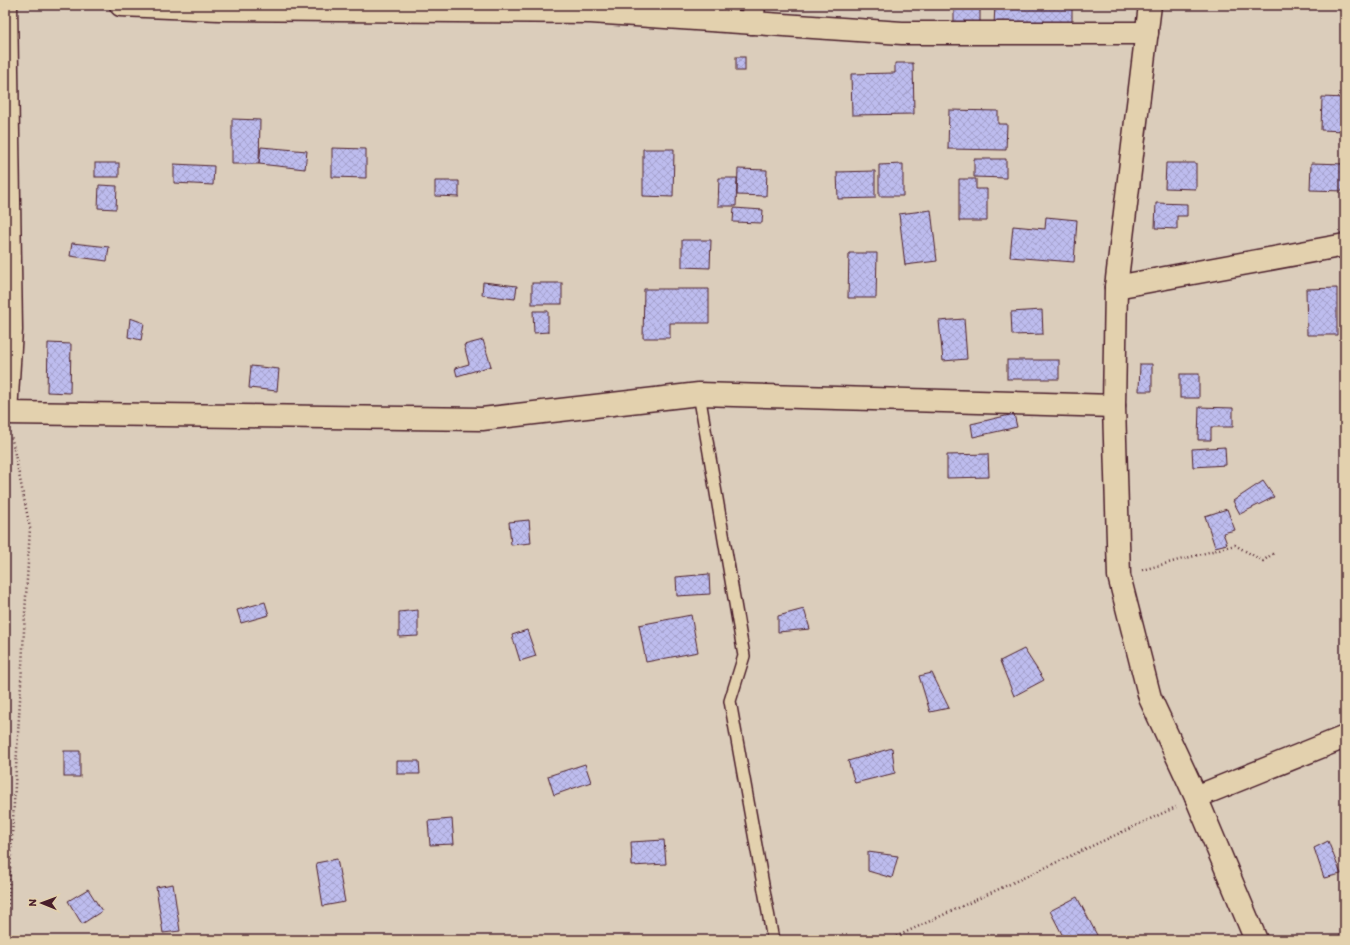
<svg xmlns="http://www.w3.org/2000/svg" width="1350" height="945" viewBox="0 0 1350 945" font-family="Itim,sans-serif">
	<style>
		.building { fill: url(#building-cross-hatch); stroke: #4a1f2b }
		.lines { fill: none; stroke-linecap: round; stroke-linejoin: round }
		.lane-casing { stroke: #4a1f2b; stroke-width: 14 }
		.street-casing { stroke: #4a1f2b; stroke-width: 25 }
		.secondary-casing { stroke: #4a1f2b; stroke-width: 25 }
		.path { stroke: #4a1f2b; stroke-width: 2.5; stroke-dasharray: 1 3; stroke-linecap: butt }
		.lane { stroke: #e3d1ae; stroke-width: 11 }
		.street { stroke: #e3d1ae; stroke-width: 22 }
		.secondary { stroke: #e3d1ae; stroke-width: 22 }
	</style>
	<defs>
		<pattern id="building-cross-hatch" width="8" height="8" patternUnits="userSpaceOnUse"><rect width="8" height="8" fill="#bdbcee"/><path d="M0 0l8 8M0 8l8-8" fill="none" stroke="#a4a1cc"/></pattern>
	</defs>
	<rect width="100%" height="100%" fill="#dbcdbb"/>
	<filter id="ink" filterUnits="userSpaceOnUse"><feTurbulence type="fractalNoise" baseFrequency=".025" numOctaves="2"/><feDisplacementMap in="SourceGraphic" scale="8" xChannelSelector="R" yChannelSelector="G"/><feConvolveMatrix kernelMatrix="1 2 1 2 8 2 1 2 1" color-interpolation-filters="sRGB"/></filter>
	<g filter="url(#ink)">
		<!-- building -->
		<g class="building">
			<polygon points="954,5 980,5 980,25 954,24"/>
			<polygon points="995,5 1025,5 1025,7 1056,8 1056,5 1072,5 1072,27 994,25"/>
			<rect x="736" y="57" width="9" height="14"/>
			<polygon points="895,63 913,63 914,114 852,115 851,74 895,73"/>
			<polygon points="1322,97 1345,98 1345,131 1321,130"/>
			<polygon points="949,110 998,111 998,124 1007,124 1006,150 948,149"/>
			<polygon points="232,119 260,120 259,164 232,164"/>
			<polygon points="261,147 307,151 305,169 259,164"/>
			<polygon points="332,148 366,149 366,178 332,177"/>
			<polygon points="643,149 674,149 673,197 643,196"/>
			<polygon points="974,159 1006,159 1006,178 974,177"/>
			<rect x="95" y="163" width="24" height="14"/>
			<polygon points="1166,163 1196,163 1196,189 1165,188"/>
			<polygon points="1311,163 1345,164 1345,191 1310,190"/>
			<polygon points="174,164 214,166 213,185 174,183"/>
			<polygon points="903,164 903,196 879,196 879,165"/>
			<polygon points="738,169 767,170 766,196 737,195"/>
			<polygon points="875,171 875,198 838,199 837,172"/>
			<polygon points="719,178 737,178 736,206 718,206"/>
			<polygon points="959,179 976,179 976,189 987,189 987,221 959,221"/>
			<polygon points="435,181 459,181 459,197 435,196"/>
			<polygon points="99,185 117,186 116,209 98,208"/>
			<polygon points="1156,203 1187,204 1187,216 1177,216 1177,229 1155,228"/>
			<polygon points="734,208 763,210 762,223 733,222"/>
			<polygon points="931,210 937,261 905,265 899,214"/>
			<polygon points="1046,217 1077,220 1074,262 1010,257 1013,226 1045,229"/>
			<polygon points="682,240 711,240 710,268 682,267"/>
			<polygon points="72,243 109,247 107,261 70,256"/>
			<polygon points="849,253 877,253 876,298 848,298"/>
			<polygon points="483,282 517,286 515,299 482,295"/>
			<rect x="532" y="283" width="30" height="21"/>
			<polygon points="1337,288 1337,335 1307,335 1306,289"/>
			<polygon points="644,289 709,289 709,323 670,323 670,338 643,338"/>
			<polygon points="1042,310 1043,334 1012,335 1011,312"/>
			<polygon points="533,311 548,311 548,332 534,333"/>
			<polygon points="130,318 144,323 141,340 128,337"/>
			<polygon points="964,319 967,359 943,361 939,321"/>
			<polygon points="483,340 491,366 457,376 455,368 469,364 464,345"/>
			<polygon points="48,343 71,344 70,393 47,392"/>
			<rect x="1007" y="360" width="52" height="19"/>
			<polygon points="1140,364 1152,364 1152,391 1139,391"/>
			<polygon points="251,366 279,369 277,391 249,388"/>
			<rect x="1180" y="374" width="19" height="24"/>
			<polygon points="1199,407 1233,408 1233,427 1211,427 1211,440 1198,440"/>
			<polygon points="1014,414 1017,427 973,437 971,424"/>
			<polygon points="1225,447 1226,465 1193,467 1192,449"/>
			<polygon points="988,454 989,477 947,478 947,455"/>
			<polygon points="1263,481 1274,497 1240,514 1233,501"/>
			<polygon points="1227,509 1235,530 1223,533 1227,544 1215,547 1205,516"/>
			<polygon points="529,520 531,543 511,545 509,522"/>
			<polygon points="709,574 710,594 677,596 676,577"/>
			<polygon points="265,602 269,615 241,623 237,610"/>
			<polygon points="804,609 810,629 778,632 778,616"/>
			<polygon points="418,610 418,636 399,637 399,612"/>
			<polygon points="691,615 698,652 646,662 639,625"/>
			<polygon points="527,630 536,656 520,661 512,635"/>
			<polygon points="1024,649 1044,680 1014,696 1000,661"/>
			<polygon points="932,673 949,708 930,712 919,676"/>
			<polygon points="892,748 895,773 855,783 848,761"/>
			<rect x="64" y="751" width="16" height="26"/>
			<polygon points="397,761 419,761 420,774 397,774"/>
			<polygon points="585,764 591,782 554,795 548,776"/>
			<polygon points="452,819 454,844 430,845 428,821"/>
			<polygon points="664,840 666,864 632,866 631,842"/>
			<polygon points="1328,841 1341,874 1324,878 1314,848"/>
			<polygon points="868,852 898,856 892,878 868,871"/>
			<polygon points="337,859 345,902 323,906 316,863"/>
			<polygon points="173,884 180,931 163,933 156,887"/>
			<polygon points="88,889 102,911 82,924 68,901"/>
			<polygon points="1077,897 1098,937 1093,940 1065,940 1050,911"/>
		</g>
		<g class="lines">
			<defs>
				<polyline id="lane" points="699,394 744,656 730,701 773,940"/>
				<g id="street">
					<polyline points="121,5 219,9 591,12 902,33 1147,33"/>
					<polyline points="752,23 754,5"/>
					<polyline points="1116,287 1345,245"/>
					<polyline points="5,413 482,419 699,394 1114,406"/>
					<polyline points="6,413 11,330 6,5"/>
					<polyline points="1196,797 1345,737"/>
				</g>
				<polyline id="secondary" points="1150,5 1116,287 1114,406 1119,576 1150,698 1196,797 1256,940"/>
			</defs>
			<!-- lane casing -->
			<use href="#lane" class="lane-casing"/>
			<!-- street casing -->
			<use href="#street" class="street-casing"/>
			<!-- secondary casing -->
			<use href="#secondary" class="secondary-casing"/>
			<!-- path -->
			<g class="path">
				<polyline points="1142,570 1235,545 1263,561 1275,552"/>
				<polyline points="6,940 30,528 11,435"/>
				<polyline points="889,940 1176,807"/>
			</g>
			<!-- lane -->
			<use href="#lane" class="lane"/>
			<!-- street -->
			<use href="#street" class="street"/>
			<!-- secondary -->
			<use href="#secondary" class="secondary"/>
		</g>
	</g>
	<!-- margin -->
	<rect width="1350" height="945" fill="none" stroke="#e3d1ae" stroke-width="20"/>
	<rect x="10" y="10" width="1330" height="925" fill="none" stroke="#4a1f2b" stroke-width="1.5" filter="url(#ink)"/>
	<!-- north arrow -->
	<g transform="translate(42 903) rotate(271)" stroke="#e3d1ae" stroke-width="3" paint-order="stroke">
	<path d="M0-3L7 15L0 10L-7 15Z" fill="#4a1f2b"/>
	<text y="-6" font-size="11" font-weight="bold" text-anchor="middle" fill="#4a1f2b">N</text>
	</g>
</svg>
